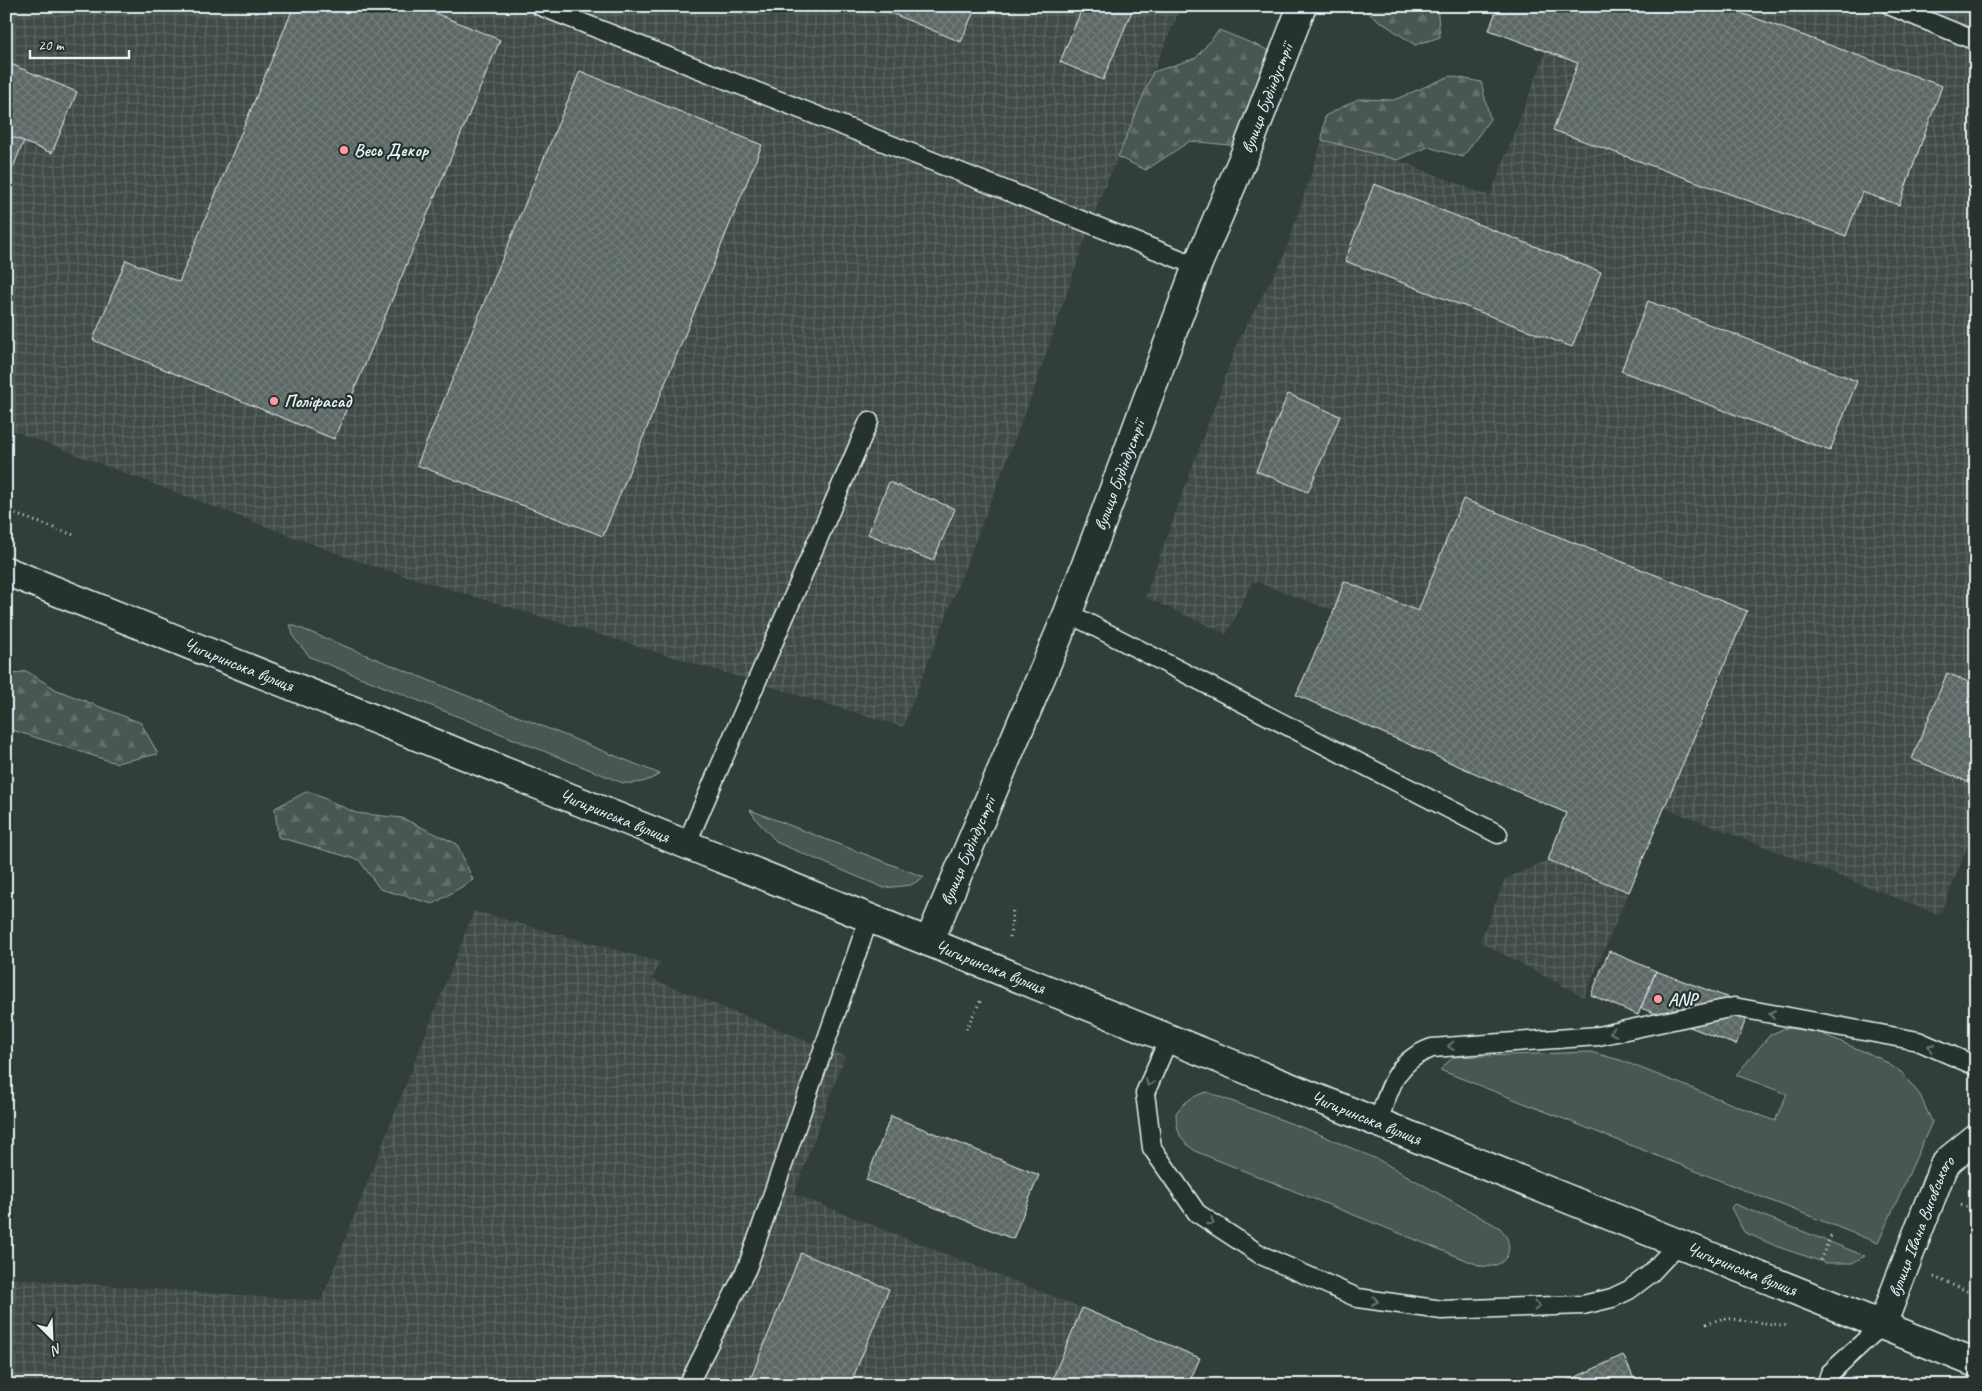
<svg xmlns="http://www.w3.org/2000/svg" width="1982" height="1391" viewBox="0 0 1982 1391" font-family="Caveat,sans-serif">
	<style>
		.industrial { fill: url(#industrial-grid) }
		.grass { fill: #495651; stroke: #98a4a4 }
		.forest { fill: url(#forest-firs); stroke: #98a4a4 }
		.building { fill: url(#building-cross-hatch); stroke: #e8f1f8 }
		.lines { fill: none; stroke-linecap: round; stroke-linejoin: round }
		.service-casing { stroke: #e8f1f8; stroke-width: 21 }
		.minor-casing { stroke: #e8f1f8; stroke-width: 31 }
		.secondary-casing { stroke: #e8f1f8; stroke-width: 31 }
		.path { stroke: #e8f1f8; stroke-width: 3; stroke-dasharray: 1 4; stroke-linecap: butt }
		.service { stroke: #26332d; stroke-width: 18 }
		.minor { stroke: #26332d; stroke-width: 28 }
		.secondary { stroke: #26332d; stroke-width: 28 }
		.oneway { stroke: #6a7674 }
		.poi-dot { fill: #ff9aa2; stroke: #26332d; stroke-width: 2 }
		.labels { text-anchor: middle; stroke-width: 4.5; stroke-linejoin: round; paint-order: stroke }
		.street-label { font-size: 18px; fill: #e8f1f8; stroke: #26332d }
		.poi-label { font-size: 18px; font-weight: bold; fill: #e8f1f8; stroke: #26332d; text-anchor: start }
	</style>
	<defs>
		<pattern id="industrial-grid" width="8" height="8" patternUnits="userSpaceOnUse" patternTransform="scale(1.25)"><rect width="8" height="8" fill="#3f4b46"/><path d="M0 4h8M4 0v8" fill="none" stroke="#5b6561"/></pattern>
		<pattern id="forest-firs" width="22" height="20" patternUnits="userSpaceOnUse" patternTransform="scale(1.25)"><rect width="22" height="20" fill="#495651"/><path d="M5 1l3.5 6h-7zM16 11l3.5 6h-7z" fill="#636f6b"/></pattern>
		<pattern id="building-cross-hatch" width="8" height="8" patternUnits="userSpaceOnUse" patternTransform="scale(1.25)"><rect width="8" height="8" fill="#5c6865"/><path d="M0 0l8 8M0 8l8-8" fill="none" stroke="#737e7c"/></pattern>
	</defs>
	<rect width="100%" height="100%" fill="#323e39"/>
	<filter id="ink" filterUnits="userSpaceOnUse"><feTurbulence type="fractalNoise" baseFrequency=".02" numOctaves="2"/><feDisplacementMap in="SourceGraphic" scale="10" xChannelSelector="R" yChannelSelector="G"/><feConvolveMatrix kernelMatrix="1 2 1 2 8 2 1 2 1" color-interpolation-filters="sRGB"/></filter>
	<g filter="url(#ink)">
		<!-- industrial -->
		<g class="industrial">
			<polygon points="6,6 1181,6 1094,213 1032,395 903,727 357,561 6,428"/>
			<polygon points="1498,6 1976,6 1976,826 1940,915 1665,808 1584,997 1480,942 1505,879 1548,860 1566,813 1296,695 1334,611 1253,581 1227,634 1145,597 1238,341 1284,256 1322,140 1398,160 1490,196 1546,51 1489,30"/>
			<polygon points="474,911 660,962 652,979 845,1056 794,1194 1082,1308 1050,1385 6,1385 6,1278 321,1301"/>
		</g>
		<!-- grass -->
		<g class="grass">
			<path d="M290 624 660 774C647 782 638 784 623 783L310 657 294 638Z"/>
			<polygon points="750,810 924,877 911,885 884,888 778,843 758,822"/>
			<polygon points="1785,1028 1818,1032 1879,1058 1901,1072 1920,1095 1932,1122 1878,1243 1440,1070 1453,1057 1590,1052 1620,1060 1775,1121 1787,1094 1736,1075 1770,1035"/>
			<path d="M1207 1092 1314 1132 1379 1160 1500 1228C1518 1247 1507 1270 1481 1266L1197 1152C1180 1141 1177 1134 1176 1113 1185 1101 1193 1096 1207 1092Z"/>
			<polygon points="1734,1204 1865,1256 1852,1263 1826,1263 1778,1247 1744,1232 1731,1208"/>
		</g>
		<!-- forest -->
		<g class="forest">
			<polygon points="1369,6 1437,6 1440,37 1415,45 1368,13"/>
			<polygon points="1219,30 1283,56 1248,147 1190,141 1146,170 1118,157 1153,72 1196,58"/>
			<polygon points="1450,76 1481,82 1490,119 1463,157 1428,147 1398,160 1322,140 1325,116 1358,99 1394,100"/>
			<polygon points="26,671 57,690 141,723 158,754 116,763 6,728 6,676"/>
			<polygon points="308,791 356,813 402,818 457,844 473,880 433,904 380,889 359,860 278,837 275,808"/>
		</g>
		<!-- building -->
		<g class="building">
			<polygon points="294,6 418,6 500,40 334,439 93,340 126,260 179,282"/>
			<polygon points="874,6 976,6 961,42"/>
			<polygon points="1083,6 1134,6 1103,80 1060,62"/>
			<polygon points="1498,6 1722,6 1942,86 1899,205 1862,192 1846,236 1553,130 1578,63 1489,30"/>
			<polygon points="6,62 77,92 52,153 6,135"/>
			<polygon points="580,71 762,145 603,536 417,465"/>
			<polygon points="6,135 24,141 6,184"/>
			<polygon points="1374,184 1601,272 1572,347 1345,261"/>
			<polygon points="1648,301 1857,381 1830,451 1621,371"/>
			<polygon points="1288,394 1340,416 1308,492 1256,471"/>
			<polygon points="889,482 955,509 933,561 868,534"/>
			<polygon points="1463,499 1747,611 1629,892 1548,860 1566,813 1296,695 1334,611 1344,581 1418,611"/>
			<polygon points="1947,673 1976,685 1976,777 1973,784 1912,759"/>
			<polygon points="1609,951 1656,971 1638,1015 1591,995"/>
			<polygon points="1656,971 1751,1006 1736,1045 1641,1008"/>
			<polygon points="891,1116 1039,1175 1013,1239 866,1180"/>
			<polygon points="801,1253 889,1289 850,1385 748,1385"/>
			<polygon points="1082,1308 1200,1358 1188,1385 1050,1385"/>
			<polygon points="1623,1355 1637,1385 1559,1385"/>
		</g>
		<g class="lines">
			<defs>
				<g id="service">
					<polyline points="540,6 1197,266"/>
					<polyline points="1891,6 1976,41"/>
					<polyline points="1068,613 1498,834"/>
					<polyline points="686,845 869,421"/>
					<polyline points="1169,1038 1145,1093 1152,1148 1197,1213 1261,1255 1358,1298 1442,1310 1583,1305 1612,1298 1629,1290 1650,1274 1679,1243"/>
					<path d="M1378 1122C1390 1088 1395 1061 1432 1048L1598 1036 1734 1007 1918 1041 1976 1066"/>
					<polyline points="688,1385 747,1268 869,918"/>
					<polyline points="1826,1385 1830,1373 1882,1325"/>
				</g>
				<g id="minor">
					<path id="s1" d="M929 942 1068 613 1197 266 1248 147 1302 6"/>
					<path id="s2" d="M1882 1325 1943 1167 1950 1159 1976 1138"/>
				</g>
				<g id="secondary">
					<path id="s3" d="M6 571 1976 1363"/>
				</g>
			</defs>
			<!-- service casing -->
			<use href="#service" class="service-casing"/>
			<!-- minor casing -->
			<use href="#minor" class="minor-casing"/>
			<!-- secondary casing -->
			<use href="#secondary" class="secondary-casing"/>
			<!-- path -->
			<g class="path">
				<polyline points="6,511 74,535"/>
				<polyline points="1010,937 1013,908"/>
				<polyline points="966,1029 981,1000"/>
				<polyline points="1961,1205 1976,1211"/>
				<polyline points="1820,1260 1832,1234"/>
				<polyline points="1934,1277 1976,1295"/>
				<polyline points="1706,1324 1724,1318 1789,1326"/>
			</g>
			<!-- service -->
			<use href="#service" class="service"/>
			<!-- minor -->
			<use href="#minor" class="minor"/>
			<!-- secondary -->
			<use href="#secondary" class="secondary"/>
		</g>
		<!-- one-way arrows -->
		<defs><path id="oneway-chevron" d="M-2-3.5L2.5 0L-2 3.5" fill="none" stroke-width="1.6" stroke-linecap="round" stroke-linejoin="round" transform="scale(1.25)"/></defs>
		<g class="oneway">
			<use href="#oneway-chevron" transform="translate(1772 1014) rotate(-170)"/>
			<use href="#oneway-chevron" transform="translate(1613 1032) rotate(168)"/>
			<use href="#oneway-chevron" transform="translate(1451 1046) rotate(176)"/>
			<use href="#oneway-chevron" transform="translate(1931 1047) rotate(-156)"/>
			<use href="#oneway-chevron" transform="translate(1149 1083) rotate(113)"/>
			<use href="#oneway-chevron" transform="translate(1211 1222) rotate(34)"/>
			<use href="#oneway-chevron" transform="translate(1375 1301) rotate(8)"/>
			<use href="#oneway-chevron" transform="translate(1537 1306) rotate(-1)"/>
		</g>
	</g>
	<!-- markers -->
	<g class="poi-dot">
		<circle cx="344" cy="150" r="5"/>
		<circle cx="274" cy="401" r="5"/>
		<circle cx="1658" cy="999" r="5"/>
	</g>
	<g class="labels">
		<!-- street labels -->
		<g class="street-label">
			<text dy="6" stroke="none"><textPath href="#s1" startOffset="909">вулиця Будіндустрії</textPath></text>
			<text dy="6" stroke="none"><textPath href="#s1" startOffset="504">вулиця Будіндустрії</textPath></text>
			<text dy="6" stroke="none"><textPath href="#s3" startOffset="251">Чигиринська вулиця</textPath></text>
			<text dy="6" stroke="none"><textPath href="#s3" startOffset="656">Чигиринська вулиця</textPath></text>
			<text dy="6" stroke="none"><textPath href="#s1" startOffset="99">вулиця Будіндустрії</textPath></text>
			<text dy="6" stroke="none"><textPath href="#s3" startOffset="1061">Чигиринська вулиця</textPath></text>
			<text dy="6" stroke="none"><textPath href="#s3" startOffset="1466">Чигиринська вулиця</textPath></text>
			<text dy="6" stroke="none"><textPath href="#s2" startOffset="106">вулиця Івана Виговського</textPath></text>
			<text dy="6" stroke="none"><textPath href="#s3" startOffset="1871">Чигиринська вулиця</textPath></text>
		</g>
		<!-- poi labels -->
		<g class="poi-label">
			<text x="354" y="156">Весь Декор</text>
			<text x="284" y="407">Поліфасад</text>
			<text x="1668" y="1005">ANP</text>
		</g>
	</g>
	<!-- margin -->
	<rect width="1982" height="1391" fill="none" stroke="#26332d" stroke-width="25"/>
	<rect x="12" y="12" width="1957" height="1366" fill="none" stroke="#e8f1f8" stroke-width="2" filter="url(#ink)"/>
	<!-- north arrow -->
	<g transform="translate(52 1338) rotate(156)" stroke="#26332d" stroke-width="4" paint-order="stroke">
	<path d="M0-4L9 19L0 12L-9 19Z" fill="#e8f1f8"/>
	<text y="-8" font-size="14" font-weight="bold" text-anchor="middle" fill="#e8f1f8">N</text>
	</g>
	<!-- scale -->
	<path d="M30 50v8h99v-8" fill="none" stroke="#e8f1f8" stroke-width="2.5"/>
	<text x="38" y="50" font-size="15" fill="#e8f1f8" stroke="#26332d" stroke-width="4" paint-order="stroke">20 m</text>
</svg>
